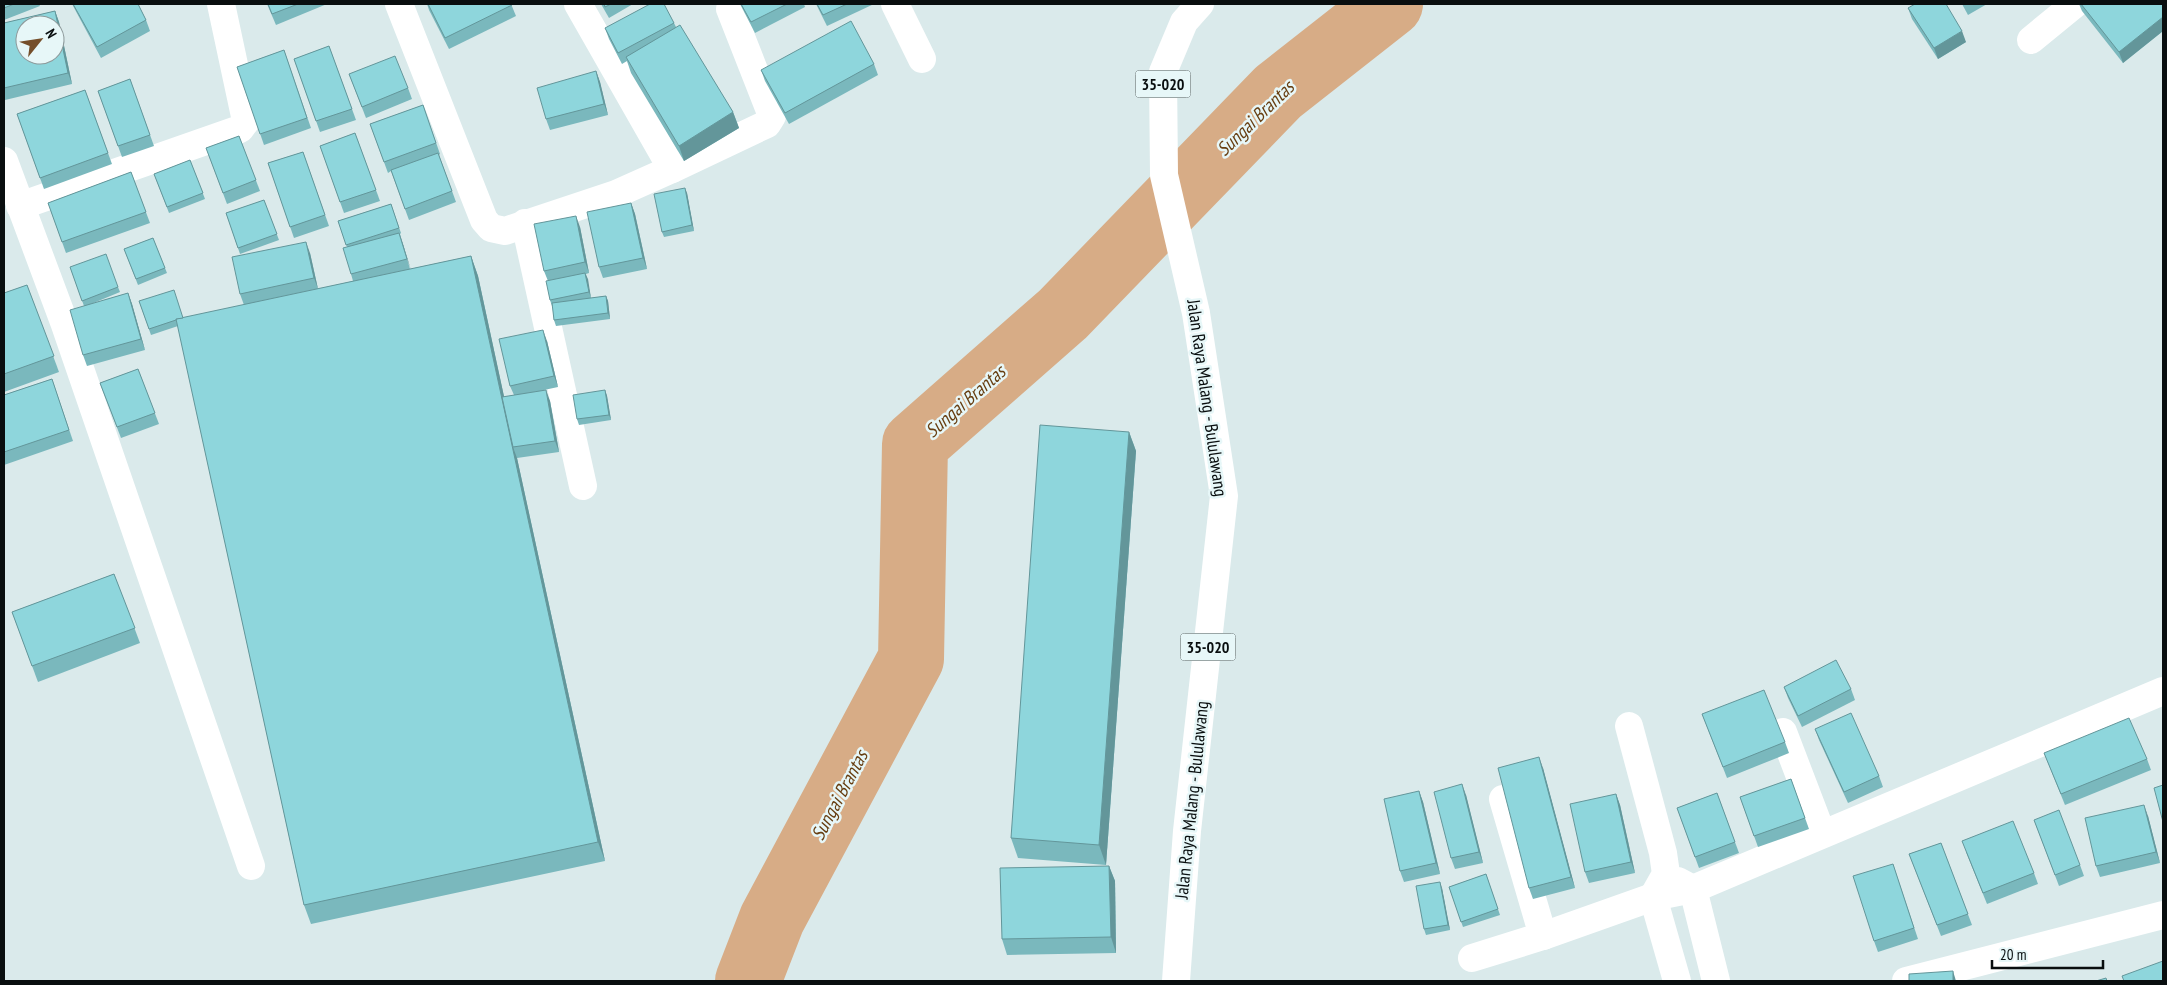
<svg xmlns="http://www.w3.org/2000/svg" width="2167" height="985" viewBox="0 0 2167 985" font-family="'PT Sans Narrow',sans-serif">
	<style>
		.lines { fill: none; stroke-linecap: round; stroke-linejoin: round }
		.river { stroke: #d7ac86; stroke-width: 66 }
		.minor { stroke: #fff; stroke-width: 28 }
		.major { stroke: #fff; stroke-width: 28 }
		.wall { fill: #7ab8bd }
		.shaded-wall { fill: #63969a }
		.building { fill: #8ed6dc; stroke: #63969a; fill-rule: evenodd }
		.labels { text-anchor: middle; stroke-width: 5; stroke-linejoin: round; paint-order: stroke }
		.shield { fill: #e7f7f8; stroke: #4c5455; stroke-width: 1 }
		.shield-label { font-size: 16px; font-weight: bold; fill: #090e0f }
		.street-label { font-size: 18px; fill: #090e0f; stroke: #e7f7f8 }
		.water-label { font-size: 19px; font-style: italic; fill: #673e11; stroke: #e7f7f8 }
	</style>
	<rect width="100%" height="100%" fill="#daeaeb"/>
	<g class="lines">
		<!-- river -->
		<polyline class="river" points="748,981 772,919 911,659 915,444 1063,314 1278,92 1390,4"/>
		<!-- minor -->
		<g class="minor">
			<polyline points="399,4 484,220 491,228 505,231 616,194 672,169 578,4"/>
			<polyline points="895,4 922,59"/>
			<polyline points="2031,40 2075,4"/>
			<polyline points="4,161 64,322 251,866"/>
			<polyline points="672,169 767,124 772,116 730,9"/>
			<polyline points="20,206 240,129 246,121 221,4"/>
			<polyline points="525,223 583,486"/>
			<polyline points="1629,726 1663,853 1666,874 1653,897 1677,981"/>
			<polyline points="1783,732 1822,834"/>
			<polyline points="1503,799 1543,936"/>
			<polyline points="1678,881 1693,889 1716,981"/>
			<polyline points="1472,958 1543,936 1653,897 1693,889 2163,691"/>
			<polyline points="1906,981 2163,915"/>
		</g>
		<!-- major -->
		<polyline class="major" points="1176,981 1187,831 1224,496 1196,313 1164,175 1163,72 1184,22 1200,4"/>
	</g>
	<!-- wall -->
	<g class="wall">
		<polygon points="4,4 39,4 40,6 4,20"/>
		<polygon points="72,4 138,4 146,20 150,31 101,58"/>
		<polygon points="267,4 327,4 276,25"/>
		<polygon points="427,4 511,4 516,16 449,49 429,10"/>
		<polygon points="601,4 633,4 609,18"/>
		<polygon points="740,4 804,4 805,7 755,33"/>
		<polygon points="816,4 874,4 827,26"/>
		<polygon points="1962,4 1987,4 1968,15"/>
		<polygon points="2079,4 2163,4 2163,31 2123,63 2082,11"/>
		<polygon points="1908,8 1966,42 1938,59 1912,19"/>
		<polygon points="55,11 59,22 72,84 5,100 4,95 4,23"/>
		<polygon points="674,23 676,27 733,112 739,128 684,161 631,73 627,61 622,64 609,39 605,28"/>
		<polygon points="329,46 356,120 320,132 294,59"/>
		<polygon points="284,50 311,128 264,145 237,67"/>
		<polygon points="874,64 878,75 789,124 765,81 761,70"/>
		<polygon points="596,71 600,82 608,115 550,130 546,119"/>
		<polygon points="349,74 408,88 412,99 366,118"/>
		<polygon points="130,79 154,146 122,157 98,91"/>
		<polygon points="85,90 112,164 44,189 17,114"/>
		<polygon points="423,105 440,154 439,155 456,202 409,220 391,171 388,173 370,124"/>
		<polygon points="355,133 380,201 344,213 320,146"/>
		<polygon points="239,136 260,191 227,204 206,148"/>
		<polygon points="303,152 329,226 294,238 268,163"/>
		<polygon points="190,160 205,199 169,213 154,174"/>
		<polygon points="131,172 150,223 66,253 48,203"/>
		<polygon points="687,193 694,231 664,237 662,232"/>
		<polygon points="264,200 279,240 240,254 226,213"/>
		<polygon points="631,203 635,214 647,269 603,278 599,267"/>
		<polygon points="391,204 401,233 400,234 410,269 471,256 478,276 504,397 514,395 510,386 547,341 558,387 544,390 550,401 559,452 517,458 605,861 311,924 304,905 178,326 151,335 139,301 183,318 244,305 240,294 310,253 318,289 353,281 351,274 347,247 338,221"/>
		<polygon points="580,227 589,273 586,274 591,298 606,296 608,301 610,319 556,326 554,320 553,306 552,306 550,300 548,281 544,271"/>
		<polygon points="153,238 167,273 138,285 124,249"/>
		<polygon points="70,267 118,287 120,292 91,304 128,293 132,304 145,350 87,366 83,355 84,306"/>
		<polygon points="27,285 59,372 4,392 4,293"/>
		<polygon points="138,369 159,424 121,438 100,383"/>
		<polygon points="52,379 73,441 4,465 4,395"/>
		<polygon points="605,390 607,396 611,420 579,425 577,419"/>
		<polygon points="1129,432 1136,451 1106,865 1018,858 1011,838"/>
		<polygon points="114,574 140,643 38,682 12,612"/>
		<polygon points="1784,687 1851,689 1855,700 1802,727 1788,698"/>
		<polygon points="1702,714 1785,742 1789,753 1727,778"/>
		<polygon points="1815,729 1879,776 1883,787 1848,803 1819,740"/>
		<polygon points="2044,753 2147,759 2151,770 2065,805"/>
		<polygon points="1543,768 1575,888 1533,899 1529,888"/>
		<polygon points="1791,779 1809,829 1758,847 1740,797"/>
		<polygon points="1419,791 1423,802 1440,874 1404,882 1400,871"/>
		<polygon points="1717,793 1739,853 1699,868 1677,808"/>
		<polygon points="1616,794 1620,805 1635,873 1589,883 1585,872"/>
		<polygon points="1466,795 1483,863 1455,869 1451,858"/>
		<polygon points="2148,816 2160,863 2100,877 2096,866"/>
		<polygon points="2034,820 2080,865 2084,876 2059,886"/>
		<polygon points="1941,843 1972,925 1941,936 1909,854"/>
		<polygon points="1966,852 2034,873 2038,884 1987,904"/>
		<polygon points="1893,864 1918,939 1878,952 1874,941"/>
		<polygon points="1109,866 1115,881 1116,953 1007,955 1002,939"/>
		<polygon points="1486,874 1500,915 1463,927 1449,887"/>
		<polygon points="1442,888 1450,930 1426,935 1424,929"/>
	</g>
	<!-- shaded-wall -->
	<g class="shaded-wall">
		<polygon points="55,11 59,22 72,84 68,73"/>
		<polygon points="2163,17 2163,31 2123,63 2119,52"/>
		<polygon points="1962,31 1966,42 1938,59 1934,48"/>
		<polygon points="596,71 600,82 608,115 604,104"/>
		<polygon points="733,112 739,128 684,161 679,146"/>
		<polygon points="685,188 687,193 694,231 692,225"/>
		<polygon points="631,203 635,214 647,269 643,258"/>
		<polygon points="576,216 580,227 589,273 585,262"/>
		<polygon points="399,233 403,244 411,270 407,259"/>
		<polygon points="306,242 310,253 318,289 314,278"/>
		<polygon points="471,256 478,276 515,447 513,447 517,458 605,861 598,842"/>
		<polygon points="585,273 588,279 591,298 589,292"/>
		<polygon points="128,293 132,304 145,350 141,339"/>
		<polygon points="606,296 608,301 610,319 608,313"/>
		<polygon points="543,330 547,341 558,387 554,376"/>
		<polygon points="546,390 550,401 559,452 555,441"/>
		<polygon points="605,390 607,396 611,420 609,415"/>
		<polygon points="1129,432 1136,451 1106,865 1099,845"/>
		<polygon points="1539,757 1543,768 1575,888 1571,877"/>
		<polygon points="1462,784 1466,795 1483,863 1479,852"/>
		<polygon points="1419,791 1423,802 1440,874 1436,863"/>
		<polygon points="1616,794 1620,805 1635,873 1631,862"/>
		<polygon points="2144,805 2148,816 2160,863 2156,852"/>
		<polygon points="1109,866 1115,881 1116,953 1111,937"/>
		<polygon points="1440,882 1442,888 1450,930 1448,925"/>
		<polygon points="1953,971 1956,981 1953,981"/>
	</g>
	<!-- building -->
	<g class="building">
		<polygon points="4,4 14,4 4,8"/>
		<polygon points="73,4 138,4 146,20 97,47"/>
		<polygon points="268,4 298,4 272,14"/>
		<polygon points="428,4 511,4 512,5 445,38"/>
		<polygon points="604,4 611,4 605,7"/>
		<polygon points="650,4 664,4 674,23 618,53 605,28"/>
		<polygon points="741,4 787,4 751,22"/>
		<polygon points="817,4 847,4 823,15"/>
		<polygon points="1915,4 1946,4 1962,31 1934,48 1908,8"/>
		<polygon points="2081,4 2163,4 2163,17 2119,52"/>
		<path d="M55 11 68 73 4 88V23ZM25 25H55V55H25Z"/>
		<polygon points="851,21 874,64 785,113 761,70"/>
		<polygon points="680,25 733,112 679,146 626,57"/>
		<polygon points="329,46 352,109 316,121 294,59"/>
		<polygon points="284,50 307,118 260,134 237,67"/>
		<polygon points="395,56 408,88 362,107 349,74"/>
		<polygon points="596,71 604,104 546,119 537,88"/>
		<polygon points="130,79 150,135 118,146 98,91"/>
		<polygon points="85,90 108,153 40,178 17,114"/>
		<polygon points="423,105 436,143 384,162 370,124"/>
		<polygon points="355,133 376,190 340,202 320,146"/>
		<polygon points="239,136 256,180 223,193 206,148"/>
		<polygon points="303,152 325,215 290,227 268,163"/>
		<polygon points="438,153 452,191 405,209 391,170"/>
		<polygon points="190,160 203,193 167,207 154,174"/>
		<polygon points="131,172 146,212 62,242 48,203"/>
		<polygon points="685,188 692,225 662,232 654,194"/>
		<polygon points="264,200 277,234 238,248 226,213"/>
		<polygon points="631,203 643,258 599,267 587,212"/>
		<polygon points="391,204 399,228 346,245 338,221"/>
		<polygon points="576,216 585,262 544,271 534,224"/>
		<polygon points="399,233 407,259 351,274 343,248"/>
		<polygon points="153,238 165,268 136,279 124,249"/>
		<polygon points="306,242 314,278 240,294 232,257"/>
		<polygon points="106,254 118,287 82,301 70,267"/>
		<polygon points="471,256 598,842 304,905 176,319"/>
		<polygon points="585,273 589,292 550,300 546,281"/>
		<polygon points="27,285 54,356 4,374 4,293"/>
		<polygon points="174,290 183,318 176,319 176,320 149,329 139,301"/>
		<polygon points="128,293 141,339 83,355 70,310"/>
		<polygon points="606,296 608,313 554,320 552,303"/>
		<polygon points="543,330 554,376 510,386 499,339"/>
		<polygon points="138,369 155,413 117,427 100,383"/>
		<polygon points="52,379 69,430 4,452 4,395"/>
		<polygon points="546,390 555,441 513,447 502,397"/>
		<polygon points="605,390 609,415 577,419 573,395"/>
		<polygon points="1040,425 1129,432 1099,845 1011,838"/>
		<polygon points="114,574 135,628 32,666 12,612"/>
		<polygon points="1836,660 1851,689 1798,716 1784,687"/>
		<polygon points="1764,690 1785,742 1723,767 1702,714"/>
		<polygon points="1851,713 1879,776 1844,792 1815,729"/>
		<polygon points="2129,718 2147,759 2061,794 2044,753"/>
		<polygon points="1539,757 1571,877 1529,888 1498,768"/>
		<polygon points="1791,779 1805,818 1754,836 1740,797"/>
		<polygon points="1462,784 1479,852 1451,858 1434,792"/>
		<polygon points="2163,785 2163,822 2154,788"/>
		<polygon points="1419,791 1436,863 1400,871 1384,799"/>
		<polygon points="1717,793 1735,842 1695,857 1677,808"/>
		<polygon points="1616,794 1631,862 1585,872 1570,804"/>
		<polygon points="2144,805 2156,852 2096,866 2085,818"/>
		<polygon points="2059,810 2080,865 2055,875 2034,820"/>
		<polygon points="2013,821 2034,873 1983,893 1962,841"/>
		<polygon points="1941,843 1968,914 1937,925 1909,854"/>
		<polygon points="1893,864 1914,928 1874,941 1853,876"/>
		<polygon points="1109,866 1111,937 1002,939 1000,868"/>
		<polygon points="1486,874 1498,909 1461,922 1449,887"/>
		<polygon points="1440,882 1448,925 1424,929 1416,886"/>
		<polygon points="2163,961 2163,981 2124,981 2122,976"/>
		<polygon points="1953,971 1953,981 1909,981 1909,974"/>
		<polygon points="2106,978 2107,981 2096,981"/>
	</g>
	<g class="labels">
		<!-- shield labels -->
		<g class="shield">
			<rect x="1135.5" y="70.5" width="55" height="27" rx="4"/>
			<rect x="1180.5" y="633.5" width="55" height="27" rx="4"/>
		</g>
		<g class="shield-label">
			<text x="1163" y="90">35-020</text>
			<text x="1208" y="653">35-020</text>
		</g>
		<!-- street labels -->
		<g class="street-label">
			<text transform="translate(1207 398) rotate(82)" y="6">Jalan Raya Malang - Bululawang</text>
			<text transform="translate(1192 800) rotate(-84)" y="6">Jalan Raya Malang - Bululawang</text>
		</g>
		<!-- water labels -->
		<g class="water-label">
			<text transform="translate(1255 118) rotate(-44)" y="7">Sungai Brantas</text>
			<text transform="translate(965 401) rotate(-41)" y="7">Sungai Brantas</text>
			<text transform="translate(839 795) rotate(-62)" y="7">Sungai Brantas</text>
		</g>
	</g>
	<!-- border -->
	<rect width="2167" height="985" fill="none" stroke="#090e0f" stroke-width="10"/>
	<!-- north arrow -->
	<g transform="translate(40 40) rotate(60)"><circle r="24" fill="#e7f7f8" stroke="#8e9a9b"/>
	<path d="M0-4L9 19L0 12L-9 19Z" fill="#754f2b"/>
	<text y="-8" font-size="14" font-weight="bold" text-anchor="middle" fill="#090e0f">N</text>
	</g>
	<!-- scale -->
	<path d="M1992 960v8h111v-8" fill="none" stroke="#090e0f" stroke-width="2.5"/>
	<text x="2000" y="960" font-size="15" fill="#090e0f" stroke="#e7f7f8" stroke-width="4" paint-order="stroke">20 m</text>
</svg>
